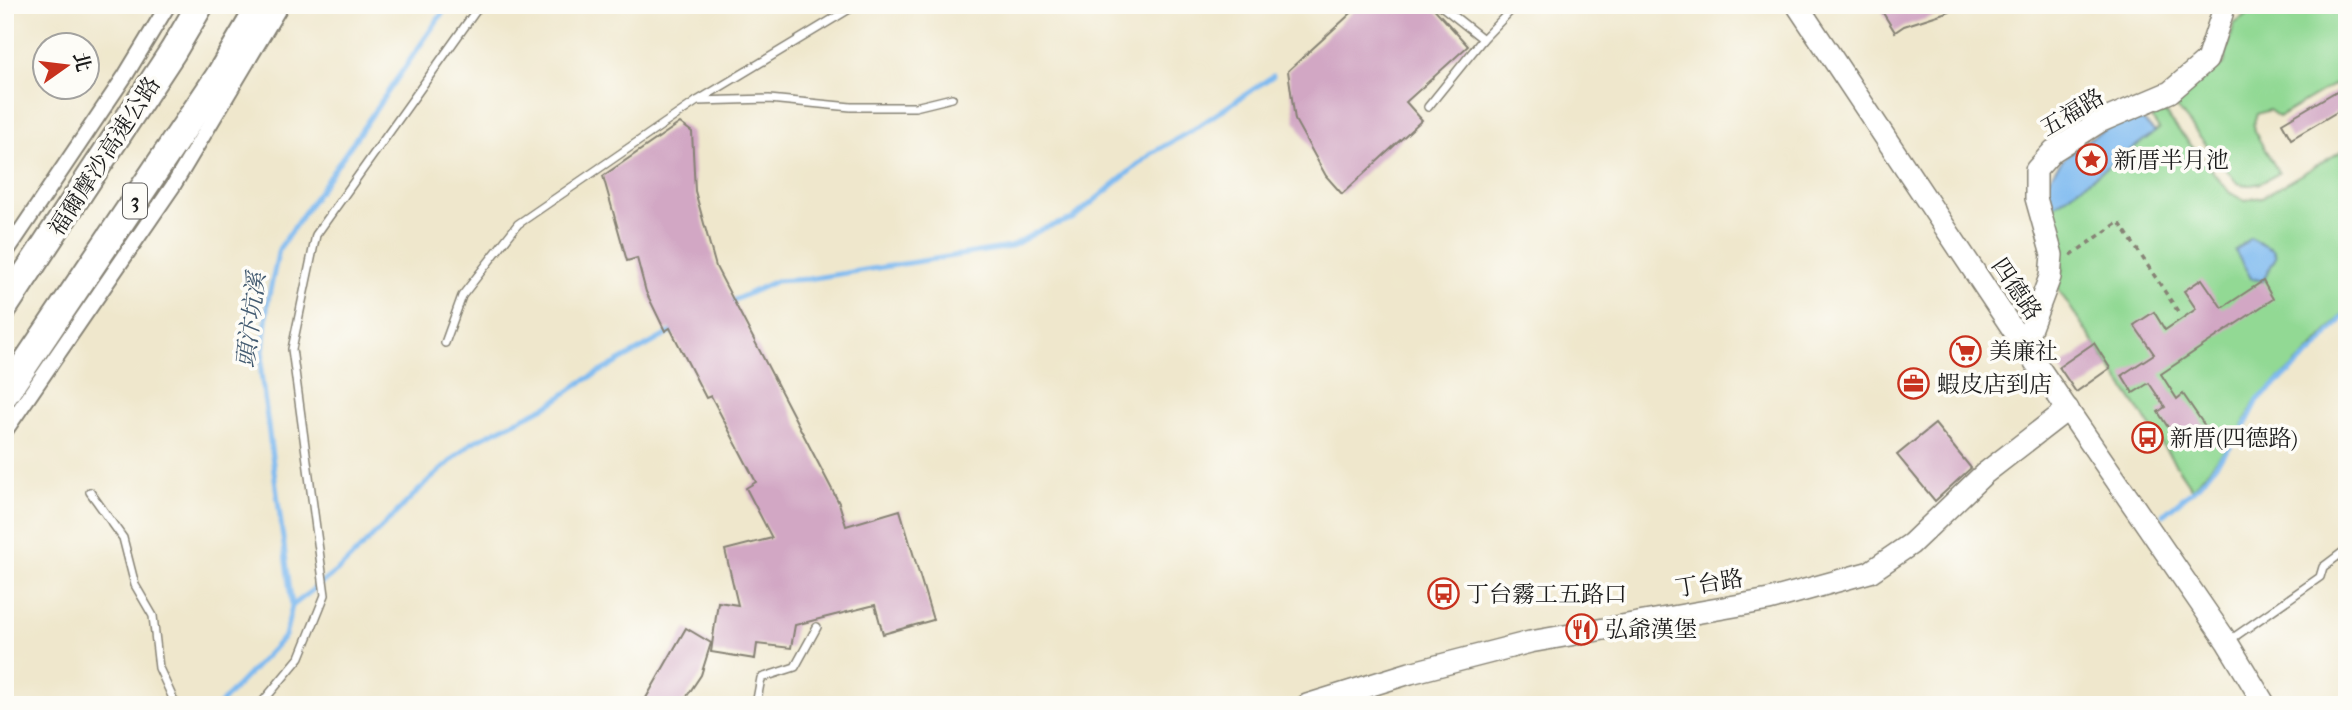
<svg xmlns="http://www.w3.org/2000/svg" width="2352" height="710" viewBox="0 0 2352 710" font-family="'IM FELL French Canon','Noto Serif TC',serif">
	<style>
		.green { fill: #92d994; stroke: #577a58; stroke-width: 2 }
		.water { fill: #7ebaf0; stroke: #4d6b86; stroke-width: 2 }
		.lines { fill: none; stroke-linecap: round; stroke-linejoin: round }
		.stream { stroke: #7ebaf0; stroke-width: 5 }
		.building { fill: #d2a7c4 }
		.lane-casing { stroke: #868274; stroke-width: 10 }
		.street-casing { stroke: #868274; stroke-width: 18 }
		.secondary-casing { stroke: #868274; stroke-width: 24 }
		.highway-casing { stroke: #868274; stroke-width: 30 }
		.path { stroke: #868274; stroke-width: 3.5; stroke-dasharray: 5 5; stroke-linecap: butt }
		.lane { stroke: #fff; stroke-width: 7 }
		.street { stroke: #fff; stroke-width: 14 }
		.secondary { stroke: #fff; stroke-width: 21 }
		.highway { stroke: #fff; stroke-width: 26 }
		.labels { text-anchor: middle; stroke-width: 7; stroke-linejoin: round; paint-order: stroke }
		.shield { fill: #fdfcf7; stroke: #605f5e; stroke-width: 2 }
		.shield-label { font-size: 21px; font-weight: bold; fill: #1c1c1c }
		.street-label { font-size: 23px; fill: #1c1c1c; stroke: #fdfcf7 }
		.poi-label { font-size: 23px; fill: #1c1c1c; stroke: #fdfcf7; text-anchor: start }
		.water-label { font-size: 24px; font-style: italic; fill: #435b71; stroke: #fdfcf7 }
	</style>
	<rect width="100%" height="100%" fill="#fdfcf7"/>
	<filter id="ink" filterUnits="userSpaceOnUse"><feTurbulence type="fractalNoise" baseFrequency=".0143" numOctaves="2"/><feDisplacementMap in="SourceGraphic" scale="14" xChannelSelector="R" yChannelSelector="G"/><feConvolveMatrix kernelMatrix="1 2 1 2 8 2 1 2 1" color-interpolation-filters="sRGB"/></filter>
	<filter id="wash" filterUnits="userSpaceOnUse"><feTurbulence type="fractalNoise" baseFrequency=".00686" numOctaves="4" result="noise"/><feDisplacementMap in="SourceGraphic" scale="28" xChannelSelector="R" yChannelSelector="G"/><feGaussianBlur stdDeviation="1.57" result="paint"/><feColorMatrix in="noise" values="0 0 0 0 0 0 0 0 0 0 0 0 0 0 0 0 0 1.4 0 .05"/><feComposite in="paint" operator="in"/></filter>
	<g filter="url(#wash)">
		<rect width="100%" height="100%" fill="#efe7cc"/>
		<!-- green -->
		<g class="green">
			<path d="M2347 8V91L2340 81 2279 117 2269 110 2257 114 2253 125 2254 131 2279 173C2265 181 2254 189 2237 183L2173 103 2224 64 2234 24 2249 13Z"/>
			<polygon points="2163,111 2230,193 2245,200 2262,197 2347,148 2347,310 2307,354 2256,400 2238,435 2192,489 2058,289 2062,267 2044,213 2159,129 2152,119"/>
		</g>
		<!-- water -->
		<g class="water">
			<path d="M2128 119 2143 121 2155 132 2044 213C2035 167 2091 134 2128 119Z"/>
			<polygon points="2250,238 2273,250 2276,257 2263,281 2251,278 2235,251"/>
		</g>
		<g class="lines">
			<!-- stream -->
			<g class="stream">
				<polyline points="728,303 776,281 808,279 1010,247 1042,229 1072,219 1152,153 1191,131 1273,76"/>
				<polyline points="2163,515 2199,485 2242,432 2258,400 2316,349 2347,312"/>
				<polyline points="292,606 343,566 422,487 471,443 551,404 580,383 675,330"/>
				<polyline points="219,705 285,636 292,606 261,373 268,300 279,249 448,5"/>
			</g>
		</g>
		<g id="blocks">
			<!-- building -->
			<g class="building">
				<polygon points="1360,5 1431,5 1468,46 1406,102 1422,120 1342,194 1326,176 1295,120 1288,71"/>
				<polygon points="1878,5 1958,5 1959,8 1904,26 1895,32"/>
				<polygon points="2347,85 2347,106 2291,139 2282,123"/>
				<polygon points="680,123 692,132 695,191 716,267 839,503 846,526 900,510 933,620 883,634 875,605 795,625 791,648 757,644 755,659 711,652 718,602 738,605 725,550 772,538 746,488 756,482 711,396 706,398 670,328 665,331 646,292 637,258 627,261 603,176"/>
				<polygon points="2202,279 2222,308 2263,281 2273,299 2161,374 2177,399 2183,394 2207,429 2181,447 2158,412 2165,407 2149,383 2133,393 2122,375 2154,354 2134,325 2154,312 2165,330 2196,309 2184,291"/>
				<polygon points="2094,343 2110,368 2076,392 2059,367"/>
				<polygon points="1935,424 1971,468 1935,501 1897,455"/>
				<polygon points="686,628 711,643 701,675 681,705 642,705"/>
			</g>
		</g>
	</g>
	<g filter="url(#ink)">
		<use href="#blocks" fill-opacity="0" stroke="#868274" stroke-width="2"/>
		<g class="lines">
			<defs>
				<g id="lane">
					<polyline points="1440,5 1483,39"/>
					<polyline points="697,101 769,99 851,107 915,107 952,98"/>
					<polyline points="1428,107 1483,39 1516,5"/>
					<polyline points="445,343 462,296 518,224 697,101 856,5"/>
					<polyline points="90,492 123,538 135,585 153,616 159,668 176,705"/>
					<polyline points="2230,640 2320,577 2323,567 2347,549"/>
					<polyline points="260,705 300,657 325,595 292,349 316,235 480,5"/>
					<polyline points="756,705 761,678 795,667 817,627"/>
				</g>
				<g id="street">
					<polyline points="5,254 125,76 168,5"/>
					<polyline points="5,431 173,186 281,5"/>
				</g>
				<g id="secondary">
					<polyline points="1797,5 2024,346 2227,642 2265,705"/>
					<polyline points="2024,346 2050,277 2052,255 2036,198 2036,170 2053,151 2099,122 2170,92 2207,60 2225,5"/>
					<polyline points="1307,705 1410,673 1530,642 1769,600 1870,572 1911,544 1984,474 2068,409"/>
				</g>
				<g id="highway">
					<polyline points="5,306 173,51 200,5"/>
					<polyline points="5,394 219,76 261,5"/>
				</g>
			</defs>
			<!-- lane casing -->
			<use href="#lane" class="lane-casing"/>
			<!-- street casing -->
			<use href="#street" class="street-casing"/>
			<!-- secondary casing -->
			<use href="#secondary" class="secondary-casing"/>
			<!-- highway casing -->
			<use href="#highway" class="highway-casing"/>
			<!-- path -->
			<polyline class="path" points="2071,255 2119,222 2179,313"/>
			<!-- lane -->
			<use href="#lane" class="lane"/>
			<!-- street -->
			<use href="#street" class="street"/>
			<!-- secondary -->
			<use href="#secondary" class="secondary"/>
			<!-- highway -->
			<use href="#highway" class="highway"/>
		</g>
	</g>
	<!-- icons -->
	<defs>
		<symbol id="sight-ring" viewBox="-11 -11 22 22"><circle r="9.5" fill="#fdfcf7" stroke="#c8321e" stroke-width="1.5"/><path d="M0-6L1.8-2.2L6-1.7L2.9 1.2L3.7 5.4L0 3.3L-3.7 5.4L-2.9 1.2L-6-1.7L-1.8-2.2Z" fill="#c8321e"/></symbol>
		<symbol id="supermarket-ring" viewBox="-11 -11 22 22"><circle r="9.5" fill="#fdfcf7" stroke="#c8321e" stroke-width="1.5"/><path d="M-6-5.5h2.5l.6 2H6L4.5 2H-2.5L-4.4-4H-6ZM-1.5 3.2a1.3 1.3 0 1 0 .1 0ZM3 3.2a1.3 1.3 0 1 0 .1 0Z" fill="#c8321e"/></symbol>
		<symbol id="office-ring" viewBox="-11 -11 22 22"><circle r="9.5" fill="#fdfcf7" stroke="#c8321e" stroke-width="1.5"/><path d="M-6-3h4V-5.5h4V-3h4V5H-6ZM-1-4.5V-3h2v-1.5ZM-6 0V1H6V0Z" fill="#c8321e"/></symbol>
		<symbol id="bus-ring" viewBox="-11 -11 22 22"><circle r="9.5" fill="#fdfcf7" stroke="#c8321e" stroke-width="1.5"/><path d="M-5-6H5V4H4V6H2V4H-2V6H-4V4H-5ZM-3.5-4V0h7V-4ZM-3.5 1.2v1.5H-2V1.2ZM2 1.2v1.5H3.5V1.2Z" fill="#c8321e"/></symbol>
		<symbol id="restaurant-ring" viewBox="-11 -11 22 22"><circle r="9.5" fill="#fdfcf7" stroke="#c8321e" stroke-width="1.5"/><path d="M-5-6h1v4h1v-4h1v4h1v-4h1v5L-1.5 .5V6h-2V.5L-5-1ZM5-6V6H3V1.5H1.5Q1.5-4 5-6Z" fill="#c8321e"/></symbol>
	</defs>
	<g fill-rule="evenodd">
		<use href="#sight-ring" x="2074" y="142" width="35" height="35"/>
		<use href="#supermarket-ring" x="1948" y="334" width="35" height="35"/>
		<use href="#office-ring" x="1896" y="366" width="35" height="35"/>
		<use href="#bus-ring" x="2130" y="420" width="35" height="35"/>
		<use href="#bus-ring" x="1426" y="576" width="35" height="35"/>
		<use href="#restaurant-ring" x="1564" y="612" width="35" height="35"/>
	</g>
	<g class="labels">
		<!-- shield labels -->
		<rect class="shield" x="123" y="183.5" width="24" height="35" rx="5"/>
		<g class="shield-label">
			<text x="135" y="208">3</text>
		</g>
		<!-- street labels -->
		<g class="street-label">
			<text transform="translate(2072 112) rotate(-31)" y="8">五福路</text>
			<text transform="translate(104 156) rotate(-57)" y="8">福爾摩沙高速公路</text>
			<text transform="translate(2017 289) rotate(56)" y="8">四德路</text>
			<text transform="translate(1709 583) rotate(-9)" y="8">丁台路</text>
		</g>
		<!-- poi labels -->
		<g class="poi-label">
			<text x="2114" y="168">新厝半月池</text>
			<text x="1989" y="359">美廉社</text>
			<text x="1937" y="392">蝦皮店到店</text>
			<text x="2170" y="446">新厝(四德路)</text>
			<text x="1466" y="602">丁台霧工五路口</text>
			<text x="1605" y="637">弘爺漢堡</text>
		</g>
		<!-- water labels -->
		<g class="water-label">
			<text transform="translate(251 320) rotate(-83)" y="8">頭汴坑溪</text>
		</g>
	</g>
	<!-- margin -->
	<rect width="2352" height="710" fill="none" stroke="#fdfcf7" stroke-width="28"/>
	<!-- north arrow -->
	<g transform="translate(66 66) rotate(76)"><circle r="33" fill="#fdfcf7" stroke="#a3a29f" stroke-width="2"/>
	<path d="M0-5L12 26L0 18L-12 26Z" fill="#c8321e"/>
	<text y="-10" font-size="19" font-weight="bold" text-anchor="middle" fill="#1c1c1c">北</text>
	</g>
</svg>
